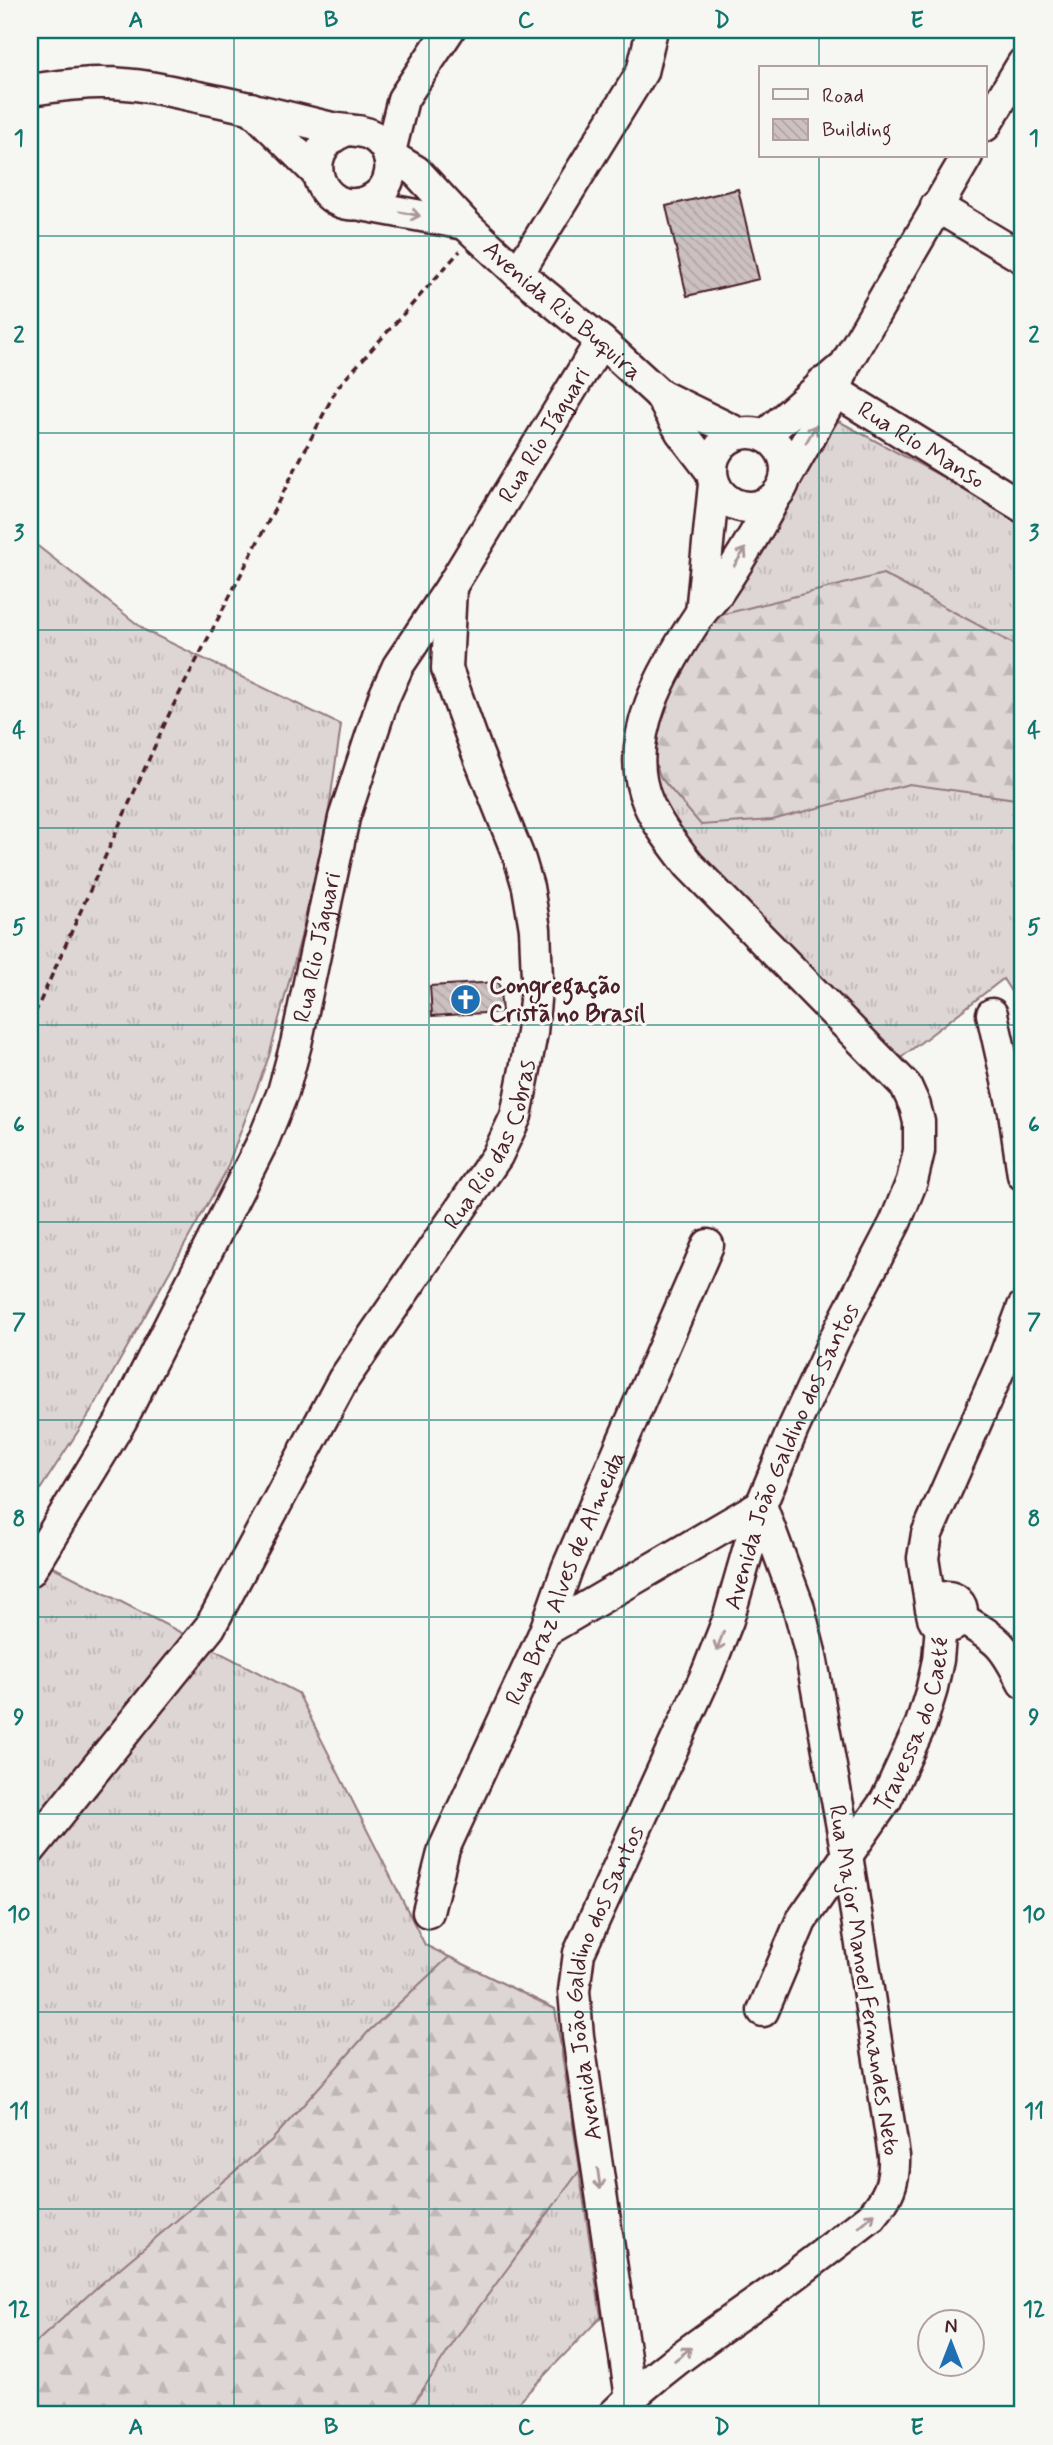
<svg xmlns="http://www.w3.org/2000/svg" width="1053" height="2445" viewBox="0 0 1053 2445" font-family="Mynerve,sans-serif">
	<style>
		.grass { fill: url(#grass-tufts); stroke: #947a80; stroke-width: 2 }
		.forest { fill: url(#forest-firs); stroke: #947a80; stroke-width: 2 }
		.building { fill: url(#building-back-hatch); stroke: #4a1f2b; stroke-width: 2 }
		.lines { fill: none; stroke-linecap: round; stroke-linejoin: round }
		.minor-casing { stroke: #4a1f2b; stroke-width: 35 }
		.path { stroke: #4a1f2b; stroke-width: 3.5; stroke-dasharray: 7 5; stroke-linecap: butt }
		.minor { stroke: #f6f6f2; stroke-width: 30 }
		.oneway { stroke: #a99598 }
		.grid { fill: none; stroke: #0f766e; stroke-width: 2; stroke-opacity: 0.55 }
		.labels { text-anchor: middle; stroke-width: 6; stroke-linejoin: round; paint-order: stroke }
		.street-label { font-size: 24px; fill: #4a1f2b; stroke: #f6f6f2 }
		.poi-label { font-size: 24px; font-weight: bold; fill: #4a1f2b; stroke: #f6f6f2; text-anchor: start }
		.neatline { fill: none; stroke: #0f766e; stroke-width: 2.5 }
		.grid-label { font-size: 23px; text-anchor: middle; font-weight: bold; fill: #0f766e }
	</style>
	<defs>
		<pattern id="grass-tufts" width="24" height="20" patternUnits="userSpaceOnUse" patternTransform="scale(1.75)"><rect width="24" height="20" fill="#ddd6d5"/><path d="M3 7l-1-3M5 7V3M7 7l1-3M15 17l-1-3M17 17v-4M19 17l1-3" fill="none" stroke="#bfb7b7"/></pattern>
		<pattern id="forest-firs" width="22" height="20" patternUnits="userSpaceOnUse" patternTransform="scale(1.75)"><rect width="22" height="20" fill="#ddd6d5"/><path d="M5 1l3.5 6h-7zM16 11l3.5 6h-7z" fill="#bfb7b7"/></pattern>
		<pattern id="building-back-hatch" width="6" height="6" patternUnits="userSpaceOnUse" patternTransform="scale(1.75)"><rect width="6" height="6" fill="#ccc1c0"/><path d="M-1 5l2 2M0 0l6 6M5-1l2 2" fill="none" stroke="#b1a5a5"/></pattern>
	</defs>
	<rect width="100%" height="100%" fill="#f6f6f2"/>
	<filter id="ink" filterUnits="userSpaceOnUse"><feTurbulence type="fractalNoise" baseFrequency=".0143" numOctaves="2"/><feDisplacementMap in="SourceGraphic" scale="14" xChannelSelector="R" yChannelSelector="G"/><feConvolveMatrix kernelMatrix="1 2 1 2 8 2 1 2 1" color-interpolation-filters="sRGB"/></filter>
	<g filter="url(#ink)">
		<!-- grass -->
		<g class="grass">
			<polygon points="831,417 1023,520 1023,1010 1003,979 898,1060 685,851 657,804 646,745 668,676"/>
			<polygon points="30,540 146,631 341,725 328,816 301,937 269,1056 225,1173 92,1410 30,1505"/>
			<polygon points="30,1555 298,1693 425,1945 555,2009 601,2317 506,2415 30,2415"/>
		</g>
		<!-- forest -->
		<g class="forest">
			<polygon points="883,574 1023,649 1023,800 909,784 772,820 701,825 661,778 642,730 704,619"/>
			<polygon points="449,1957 555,2009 580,2170 462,2330 406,2415 30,2415 30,2348 95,2289 272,2140 369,2031"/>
		</g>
		<!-- building -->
		<g class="building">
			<polygon points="738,189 759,279 687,296 666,206"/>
			<polygon points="499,982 502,1012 432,1016 430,986"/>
		</g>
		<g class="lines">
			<defs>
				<g id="minor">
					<path d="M30 90C54 87 79 82 104 83 135 83 167 90 198 97 243 106 288 117 332 128 346 131 361 129 373 136 386 144 392 158 390 173 388 185 380 196 368 201 322 220 293 151 345 131"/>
					<polyline points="251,108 317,173"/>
					<polyline points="985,126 1023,63"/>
					<polyline points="389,156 403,99 449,30"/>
					<path id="s1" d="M389 158 401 162 416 171 465 224 518 273 601 341 660 395 740 434"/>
					<polyline points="356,204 465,224"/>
					<polyline points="936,206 1023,258"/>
					<polyline points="518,273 642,72 652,30"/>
					<path id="s2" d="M822 383 1023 507"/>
					<polyline points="660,395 681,432 711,471"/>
					<circle cx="749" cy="470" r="37"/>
					<polyline points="764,436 837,372"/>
					<polyline points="787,476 835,392 845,365 967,156"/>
					<polyline points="701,613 714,484"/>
					<polyline points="992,1014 1014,1112 1023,1175"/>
					<path id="s3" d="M30 1571 121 1421 263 1141 283 1092 296 1044 344 818 384 697 398 666 451 587 601 341"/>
					<circle cx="947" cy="1612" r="15"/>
					<polyline points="931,1609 923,1558 927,1534 1003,1361 1023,1307"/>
					<path d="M961 1618C999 1641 1003 1643 1023 1683"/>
					<polyline points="545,1631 761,1505"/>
					<path id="s4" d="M30 1850 210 1627 343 1380 497 1156 516 1116 532 1033 537 978 535 929 528 887 520 860 477 752 447 669 451 587"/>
					<path id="s5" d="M428 1912 444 1849 545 1631 567 1569 708 1245"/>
					<path id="s6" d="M763 2011 801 1921 886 1800 921 1724 931 1692 938 1660 941 1626"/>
					<path id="s7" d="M631 2398 578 2036 574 1991 579 1953 707 1673 728 1620 761 1505 793 1429 834 1340 895 1223 912 1181 919 1151V1122L915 1106 906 1086 689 865C674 845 658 826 648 803 620 739 665 666 700 614 705 607 712 601 717 594 738 563 758 530 775 497"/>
					<path d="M613 2415C654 2374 701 2342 749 2308 791 2279 831 2248 871 2217 888 2198 895 2182 894 2156L847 1855 811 1656 798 1605 761 1505"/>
				</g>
			</defs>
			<!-- minor casing -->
			<use href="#minor" class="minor-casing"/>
			<!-- path -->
			<polyline class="path" points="30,1024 171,710 337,388 460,251"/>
			<!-- minor -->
			<use href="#minor" class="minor"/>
		</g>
		<!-- one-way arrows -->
		<defs><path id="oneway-shaft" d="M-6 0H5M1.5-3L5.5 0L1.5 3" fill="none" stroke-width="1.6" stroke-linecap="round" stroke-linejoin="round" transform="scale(1.75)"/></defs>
		<g class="oneway">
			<use href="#oneway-shaft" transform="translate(410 214) rotate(11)"/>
			<use href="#oneway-shaft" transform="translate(811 434) rotate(-60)"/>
			<use href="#oneway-shaft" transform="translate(740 557) rotate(-57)"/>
			<use href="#oneway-shaft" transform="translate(720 1641) rotate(111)"/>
			<use href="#oneway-shaft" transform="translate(599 2179) rotate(82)"/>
			<use href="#oneway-shaft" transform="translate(867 2220) rotate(-41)"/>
			<use href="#oneway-shaft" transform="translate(683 2354) rotate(-38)"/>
		</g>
	</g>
	<!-- grid -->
	<path class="grid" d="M234 30V2415M429 30V2415M624 30V2415M819 30V68M819 156V2415M30 236H1023M30 433H1023M30 630H1023M30 828H1023M30 1025H1023M30 1222H1023M30 1420H1023M30 1617H1023M30 1814H1023M30 2012H1023M30 2209H1023"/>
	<!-- icons -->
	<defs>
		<symbol id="church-disc" viewBox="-11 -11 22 22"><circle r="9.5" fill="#1f6fb2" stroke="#f6f6f2"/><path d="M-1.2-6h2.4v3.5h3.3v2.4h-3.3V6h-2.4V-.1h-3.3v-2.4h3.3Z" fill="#fff"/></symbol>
	</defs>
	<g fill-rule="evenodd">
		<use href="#church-disc" x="448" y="982" width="35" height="35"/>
	</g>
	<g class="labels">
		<!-- street labels -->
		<g class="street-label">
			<text dy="8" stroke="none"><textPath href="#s1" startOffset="233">Avenida Rio Buquira</textPath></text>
			<text dy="8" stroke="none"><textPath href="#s3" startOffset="1258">Rua Rio Jáguari</textPath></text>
			<text dy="8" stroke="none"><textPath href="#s2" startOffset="117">Rua Rio Manso</textPath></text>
			<text dy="8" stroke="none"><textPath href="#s3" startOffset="691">Rua Rio Jáguari</textPath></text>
			<text dy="8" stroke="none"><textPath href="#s4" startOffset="847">Rua Rio das Cobras</textPath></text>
			<text dy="8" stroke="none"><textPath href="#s7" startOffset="990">Avenida João Galdino dos Santos</textPath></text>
			<text dy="8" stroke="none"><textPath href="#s5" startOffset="362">Rua Braz Alves de Almeida</textPath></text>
			<text dy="8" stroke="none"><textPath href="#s6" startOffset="326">Travessa do Caeté</textPath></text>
			<text transform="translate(865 1980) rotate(81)" y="8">Rua Major Manoel Fernandes Neto</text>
			<text dy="8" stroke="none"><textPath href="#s7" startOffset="424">Avenida João Galdino dos Santos</textPath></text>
		</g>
		<!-- poi labels -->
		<g class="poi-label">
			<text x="489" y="993">Congregação<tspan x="489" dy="28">Cristã no Brasil</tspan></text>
		</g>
	</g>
	<!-- margin -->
	<rect width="1053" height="2445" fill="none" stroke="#f6f6f2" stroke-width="77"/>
	<!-- legend -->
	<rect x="759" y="66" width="228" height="91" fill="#f6f6f2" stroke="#b1a0a2" stroke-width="2"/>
	<rect x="773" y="89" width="35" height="10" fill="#f6f6f2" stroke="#b1a0a2" stroke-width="2"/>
	<text x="822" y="102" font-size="21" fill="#4a1f2b">Road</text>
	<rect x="773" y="119" width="35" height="21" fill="url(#building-back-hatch)" stroke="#b1a0a2" stroke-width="2"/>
	<text x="822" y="136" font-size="21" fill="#4a1f2b">Building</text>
	<!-- north arrow -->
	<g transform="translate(951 2343)"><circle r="33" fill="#f6f6f2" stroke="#b1a0a2" stroke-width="2"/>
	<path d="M0-5L12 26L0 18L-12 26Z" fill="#1f6fb2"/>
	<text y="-10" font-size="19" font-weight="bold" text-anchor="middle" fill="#4a1f2b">N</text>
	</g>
	<rect x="38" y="38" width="976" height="2368" class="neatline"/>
	<g class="grid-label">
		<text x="136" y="27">A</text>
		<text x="331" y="27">B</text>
		<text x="526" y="27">C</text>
		<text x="722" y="27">D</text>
		<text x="917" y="27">E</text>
		<text x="19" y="145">1</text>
		<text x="1034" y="145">1</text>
		<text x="19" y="342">2</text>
		<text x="1034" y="342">2</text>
		<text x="19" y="540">3</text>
		<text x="1034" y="540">3</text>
		<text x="19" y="737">4</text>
		<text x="1034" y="737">4</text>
		<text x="19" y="934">5</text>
		<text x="1034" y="934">5</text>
		<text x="19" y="1132">6</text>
		<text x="1034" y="1132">6</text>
		<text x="19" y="1329">7</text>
		<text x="1034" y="1329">7</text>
		<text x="19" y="1526">8</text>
		<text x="1034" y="1526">8</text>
		<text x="19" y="1724">9</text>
		<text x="1034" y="1724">9</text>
		<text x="19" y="1921">10</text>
		<text x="1034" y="1921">10</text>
		<text x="19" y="2118">11</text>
		<text x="1034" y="2118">11</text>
		<text x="19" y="2316">12</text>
		<text x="1034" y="2316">12</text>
		<text x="136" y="2434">A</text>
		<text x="331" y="2434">B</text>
		<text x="526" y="2434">C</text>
		<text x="722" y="2434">D</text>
		<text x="917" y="2434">E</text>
	</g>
</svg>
